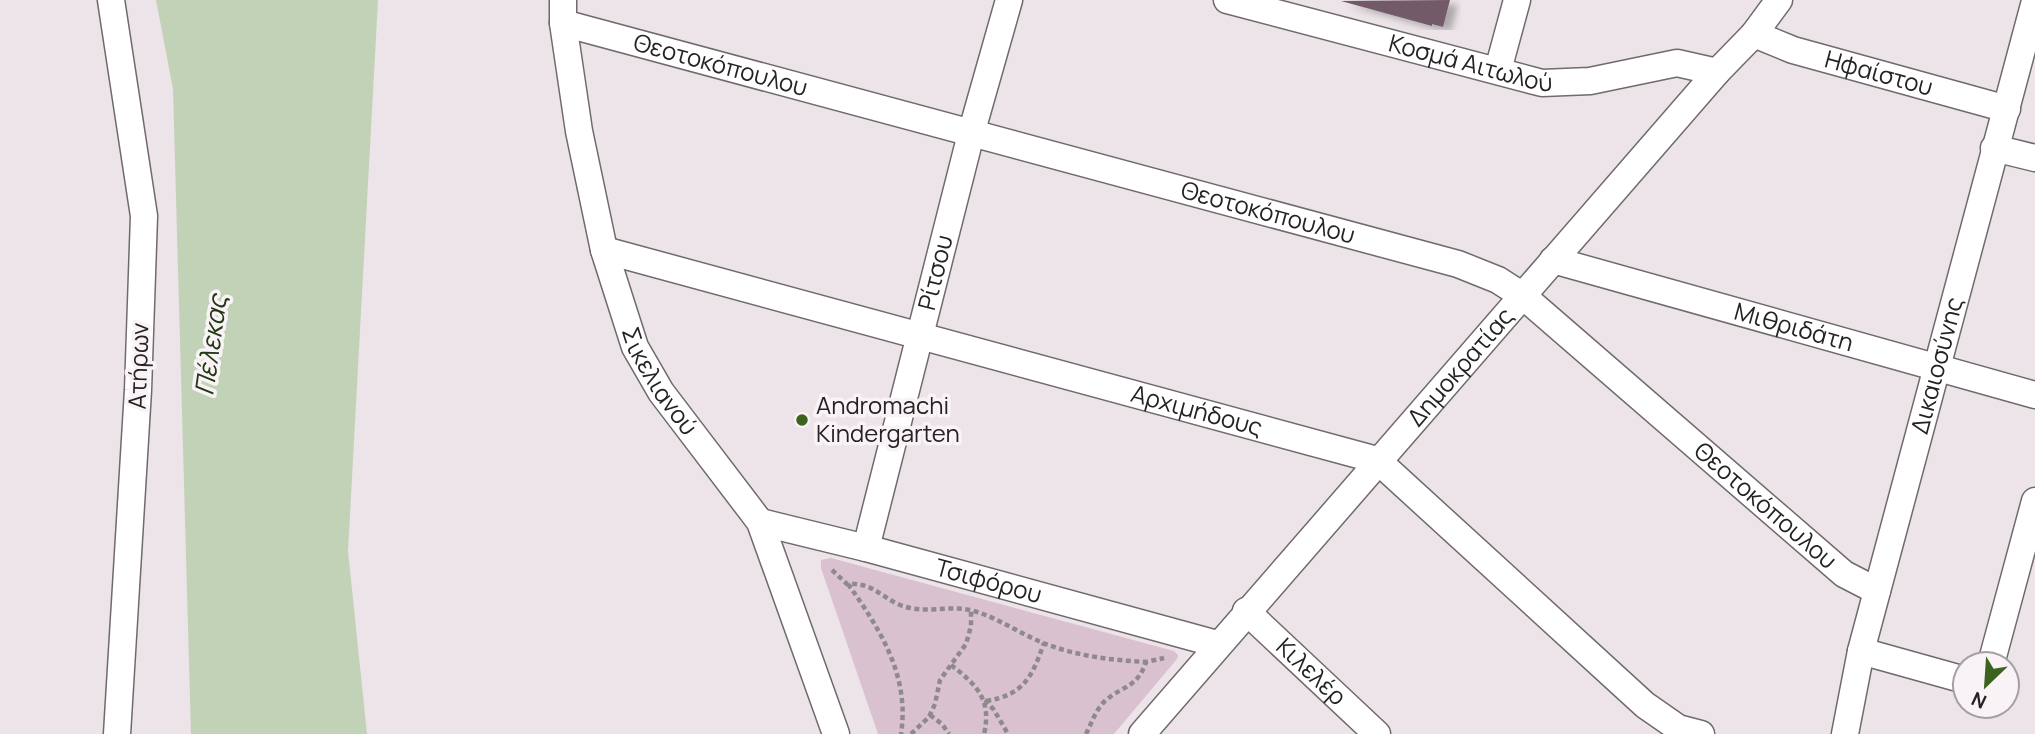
<svg xmlns="http://www.w3.org/2000/svg" width="2035" height="734" viewBox="0 0 2035 734" font-family="Manrope,sans-serif">
	<style>
		.green { fill: #dac1d0 }
		.water { fill: #c1d2b7 }
		.building { fill: #735a69; filter: url(#shadow) }
		.lines { fill: none; stroke-linecap: round; stroke-linejoin: round }
		.minor-casing { stroke: #706a6d; stroke-width: 29 }
		.path { stroke: #8e898b; stroke-width: 4.5; stroke-dasharray: 5 3.5; stroke-linecap: butt }
		.minor { stroke: #fff; stroke-width: 26 }
		.poi-dot { fill: #3c631e; stroke: #f9f2f6; stroke-width: 2.5 }
		.labels { text-anchor: middle; stroke-width: 7; stroke-linejoin: round; paint-order: stroke }
		.street-label { font-size: 24px; fill: #252223; stroke: #f9f2f6 }
		.poi-label { font-size: 24px; fill: #252223; stroke: #f9f2f6; text-anchor: start }
		.water-label { font-size: 26px; font-style: italic; fill: #213810; stroke: #f9f2f6 }
	</style>
	<defs>
		<filter id="shadow"><feDropShadow dx="8" dy="4.5" stdDeviation="3.5" flood-color="#0004"/></filter>
	</defs>
	<rect width="100%" height="100%" fill="#ece4e8"/>
	<!-- green -->
	<polygon class="green" points="831,558 1174,651 1178,655 1177,659 1114,734 878,734 821,568 821,560"/>
	<!-- water -->
	<polygon class="water" points="156,0 378,0 348,551 367,734 191,734 173,89"/>
	<!-- building -->
	<polygon class="building" points="1450,0 1443,27 1432,24 1432,26 1341,1"/>
	<g class="lines">
		<defs>
			<g id="minor">
				<polyline points="111,0 144,216 138,390 117,734"/>
				<path id="s1" d="M563 0V23L579 131 604 250 635 347 661 392 760 522 836 734"/>
				<path id="s2" d="M1227 0 1542 83 1590 81 1677 63 1717 72"/>
				<path id="s3" d="M563 23 1458 264 1498 280 1523 296 1844 574 1877 591"/>
				<path id="s4" d="M1754 34 1793 50 2007 109"/>
				<polyline points="1498,70 1517,0"/>
				<polyline points="1994,148 2035,158"/>
				<path id="s5" d="M604 250 1377 460 1645 705 1678 728 1701 734"/>
				<path id="s6" d="M1553 260 2035 395"/>
				<path id="s7" d="M760 522 866 548 1217 644"/>
				<path id="s8" d="M866 548 971 134 1009 0"/>
				<path id="s9" d="M1246 611 1377 734"/>
				<polyline points="1861,651 1965,680"/>
				<polyline points="1991,664 2035,501"/>
				<path id="s10" d="M1142 734 1717 72 1754 34 1779 0"/>
				<path id="s11" d="M1845 734 1861 651 2035 1"/>
			</g>
		</defs>
		<!-- minor casing -->
		<use href="#minor" class="minor-casing"/>
		<!-- path -->
		<g class="path">
			<path d="M832 570 847 584C872 582 881 597 900 605 925 615 950 604 974 611 995 617 1013 629 1032 638 1068 655 1107 660 1146 662"/>
			<path d="M848 584C880 629 910 676 901 734"/>
			<path d="M951 665C977 685 992 700 984 734"/>
			<polyline points="985,700 994,710 1008,734"/>
			<path d="M986 701C1024 695 1032 677 1044 643"/>
			<polyline points="930,715 942,724 949,734"/>
			<polyline points="911,734 929,717 935,704 940,680 966,644 971,626 971,610"/>
			<path d="M1086 734C1092 722 1096 709 1106 700 1124 685 1137 688 1146 662L1164 658"/>
		</g>
		<!-- minor -->
		<use href="#minor" class="minor"/>
	</g>
	<!-- markers -->
	<circle class="poi-dot" cx="802" cy="420" r="7"/>
	<g class="labels">
		<!-- street labels -->
		<g class="street-label">
			<text dy="8" stroke="none"><textPath href="#s2" startOffset="252">Κοσμά Αιτωλού</textPath></text>
			<text dy="8" stroke="none"><textPath href="#s3" startOffset="163">Θεοτοκόπουλου</textPath></text>
			<text dy="8" stroke="none"><textPath href="#s4" startOffset="131">Ηφαίστου</textPath></text>
			<text dy="8" stroke="none"><textPath href="#s3" startOffset="730">Θεοτοκόπουλου</textPath></text>
			<text dy="8" stroke="none"><textPath href="#s8" startOffset="284">Ρίτσου</textPath></text>
			<text dy="8" stroke="none"><textPath href="#s6" startOffset="250">Μιθριδάτη</textPath></text>
			<text transform="translate(139 366) rotate(-88)" y="8">Ατήρων</text>
			<text dy="8" stroke="none"><textPath href="#s10" startOffset="486">Δημοκρατίας</textPath></text>
			<text dy="8" stroke="none"><textPath href="#s11" startOffset="380">Δικαιοσύνης</textPath></text>
			<text dy="8" stroke="none"><textPath href="#s1" startOffset="397">Σικελιανού</textPath></text>
			<text dy="8" stroke="none"><textPath href="#s5" startOffset="614">Αρχιμήδους</textPath></text>
			<text dy="8" stroke="none"><textPath href="#s3" startOffset="1320">Θεοτοκόπουλου</textPath></text>
			<text dy="8" stroke="none"><textPath href="#s7" startOffset="236">Τσιφόρου</textPath></text>
			<text dy="8" stroke="none"><textPath href="#s9" startOffset="89">Κιλελέρ</textPath></text>
		</g>
		<!-- poi labels -->
		<g class="poi-label">
			<text x="816" y="414">Andromachi<tspan x="816" dy="28">Kindergarten</tspan></text>
		</g>
		<!-- water labels -->
		<g class="water-label">
			<text transform="translate(211 345) rotate(-82)" y="9">Πέλεκας</text>
		</g>
	</g>
	<!-- north arrow -->
	<g transform="translate(1986 685) rotate(205)"><circle r="33" fill="#f9f2f6" stroke="#a49fa2" stroke-width="2"/>
	<path d="M0-5L12 26L0 18L-12 26Z" fill="#3c631e"/>
	<text y="-10" font-size="19" font-weight="bold" text-anchor="middle" fill="#252223">N</text>
	</g>
</svg>
